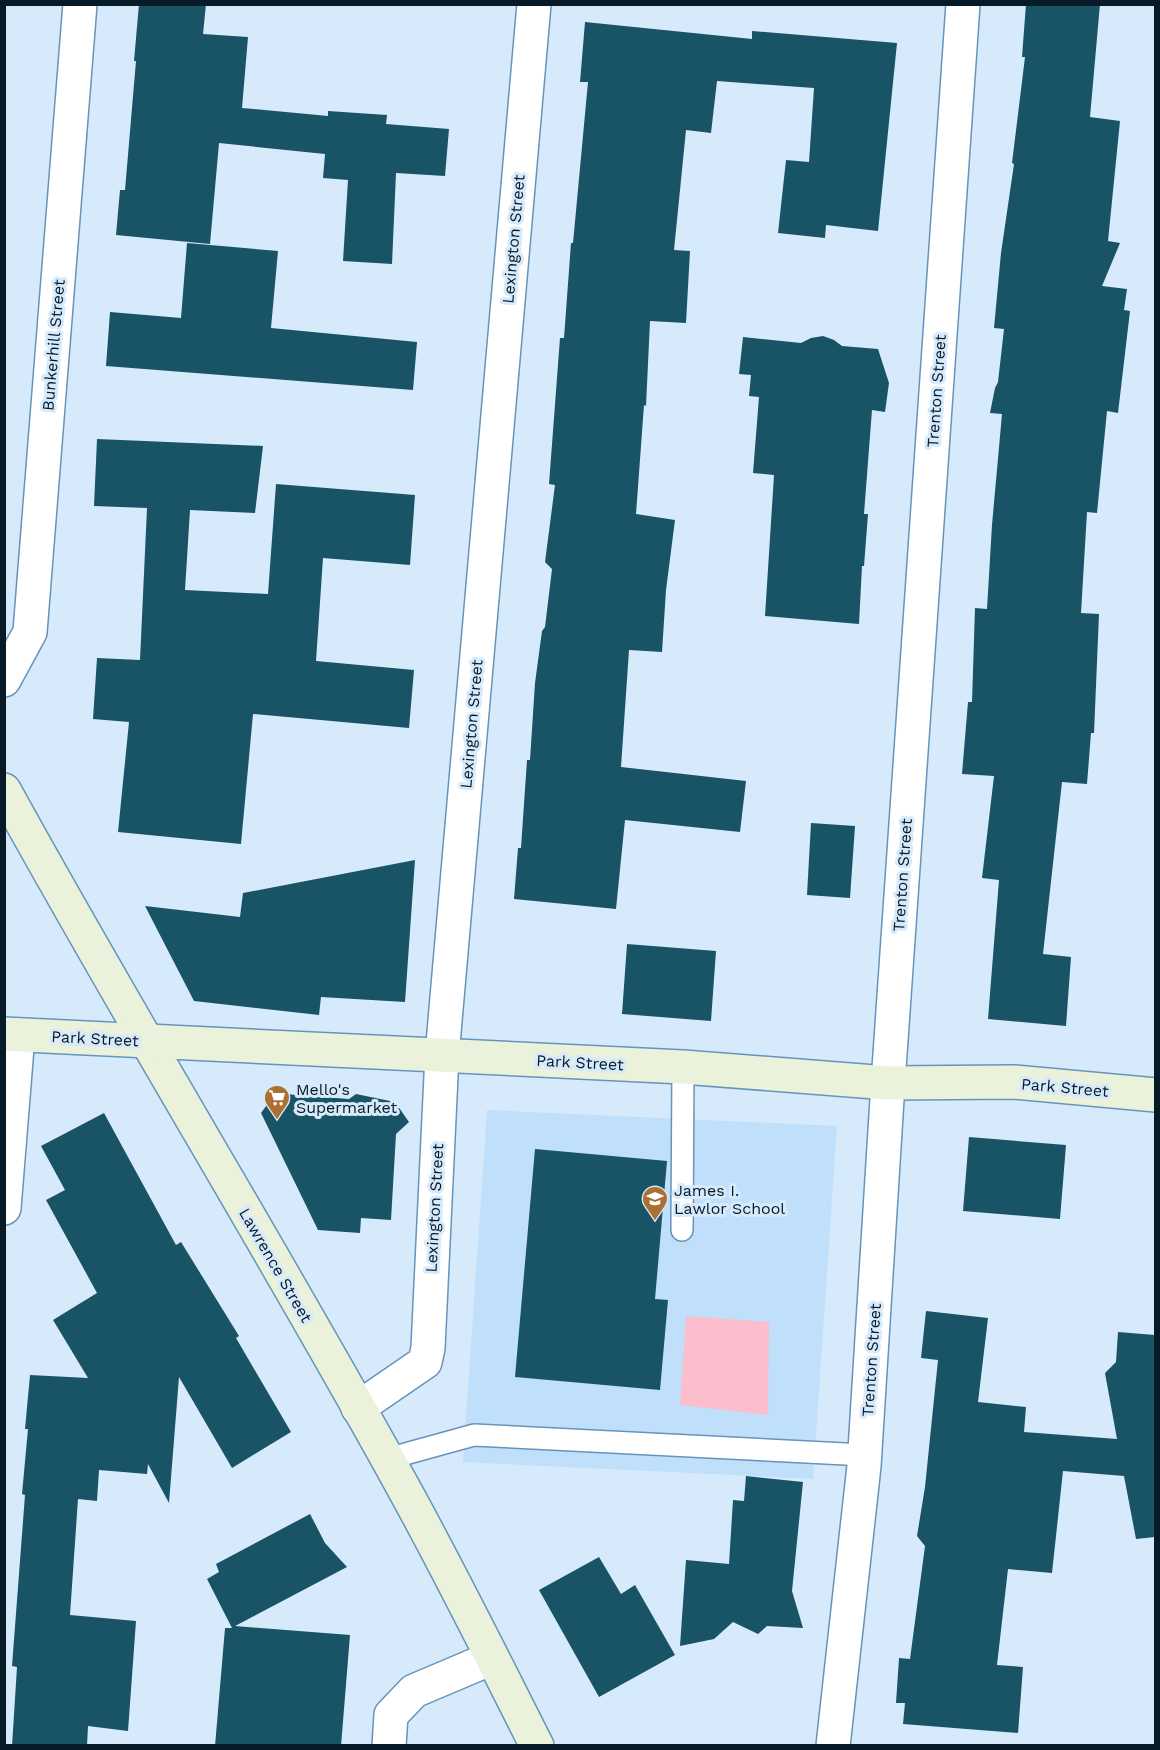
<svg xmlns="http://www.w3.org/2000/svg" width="1160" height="1750" viewBox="0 0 1160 1750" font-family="'Work Sans',sans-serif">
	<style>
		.built { fill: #bfdffb }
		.green { fill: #fcbecc }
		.building { fill: #195366 }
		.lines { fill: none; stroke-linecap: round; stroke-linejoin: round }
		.service-casing { stroke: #6694ba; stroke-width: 24 }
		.minor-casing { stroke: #6694ba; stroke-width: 36 }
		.secondary-casing { stroke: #6694ba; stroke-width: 36 }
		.service { stroke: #fff; stroke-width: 21 }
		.minor { stroke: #fff; stroke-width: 33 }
		.secondary { stroke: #eaf2db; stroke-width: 33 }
		.labels { text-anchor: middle; stroke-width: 6; stroke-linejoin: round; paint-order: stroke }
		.street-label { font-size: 16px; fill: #071a28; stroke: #d7eafb }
		.poi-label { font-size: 16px; fill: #071a28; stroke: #d7eafb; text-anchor: start }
	</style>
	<rect width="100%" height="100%" fill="#d7eafb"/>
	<!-- built -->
	<polygon class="built" points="487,1110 837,1126 813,1479 463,1462"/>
	<!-- green -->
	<polygon class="green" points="686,1316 769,1322 768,1415 680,1405"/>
	<!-- building -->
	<g class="building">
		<polygon points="139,4 206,4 203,34 248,37 242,108 328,116 328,111 387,115 386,124 449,129 445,176 396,173 392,264 343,261 348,180 323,178 325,154 219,143 210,244 116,235 120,190 125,190 136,61 134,61"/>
		<polygon points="1026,4 1100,4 1090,117 1120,121 1108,241 1120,243 1102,286 1127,289 1124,310 1130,311 1118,413 1107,411 1097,513 1087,512 1081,613 1099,614 1094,733 1091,733 1087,784 1062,782 1043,954 1071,957 1066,1026 988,1019 999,880 982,878 994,776 962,774 968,702 972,702 975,608 987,609 992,525 1002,414 990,413 995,388 998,382 1004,329 994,328 1001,253 1014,164 1012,163 1025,57 1022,57"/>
		<polygon points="585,22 752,39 752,31 897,43 878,231 826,225 825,238 778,233 786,160 809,162 814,88 717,81 711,133 686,130 674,250 690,251 686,323 650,321 646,406 644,405 636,514 675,520 666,590 662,652 629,650 621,767 746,781 740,832 625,820 616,909 514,899 518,848 521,848 527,760 530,760 535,683 542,631 545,627 552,569 545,562 555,485 549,484 560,338 564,338 571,243 573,243 588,82 580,82"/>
		<polygon points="187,243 278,251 271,328 417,342 413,390 106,366 110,312 181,318"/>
		<polygon points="823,336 834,340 842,346 878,349 889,383 885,412 872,410 864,514 868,514 864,566 862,566 859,624 765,616 774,475 753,473 759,397 749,396 751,375 739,374 743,337 801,343 811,338"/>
		<polygon points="97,439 263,446 255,513 190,510 185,590 268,594 276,484 415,495 410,565 323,558 316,661 414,670 409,728 253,714 241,844 118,832 129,722 93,719 97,658 140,660 147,508 94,506"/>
		<polygon points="811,823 855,826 850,898 807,895"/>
		<polygon points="415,860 405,1002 321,997 319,1015 194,1001 145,906 240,917 243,893"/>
		<polygon points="627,944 716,951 711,1021 622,1014"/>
		<polygon points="284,1094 349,1099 356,1094 395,1102 409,1122 396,1134 391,1220 361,1218 360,1233 318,1230 261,1113 272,1098"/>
		<polygon points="104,1113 176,1245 181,1242 239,1336 236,1338 291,1432 232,1468 179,1377 169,1503 148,1464 147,1474 99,1470 97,1501 78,1499 70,1615 136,1621 128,1731 88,1726 87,1746 12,1746 17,1667 12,1666 25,1495 22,1494 28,1429 25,1429 30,1375 88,1378 53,1320 97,1293 46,1200 65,1190 41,1146"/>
		<polygon points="969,1137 1066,1145 1060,1219 963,1211"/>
		<polygon points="535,1149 667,1161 655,1299 668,1300 660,1390 515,1377"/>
		<polygon points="926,1311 988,1318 978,1402 1026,1407 1024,1432 1117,1439 1105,1373 1116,1362 1118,1332 1155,1335 1155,1537 1136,1539 1124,1476 1063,1471 1052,1573 1008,1569 997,1665 1023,1667 1018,1733 903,1724 905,1703 896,1703 899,1658 910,1659 925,1546 917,1536 925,1487 938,1360 921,1358"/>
		<polygon points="746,1476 803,1482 792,1591 803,1628 767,1626 758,1634 733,1622 714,1639 680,1646 686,1560 729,1564 733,1500 744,1501"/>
		<polygon points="310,1514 325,1543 347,1567 235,1626 350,1635 341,1746 215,1746 225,1628 232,1628 207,1579 219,1572 216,1564"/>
		<polygon points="599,1557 621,1594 635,1585 675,1655 599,1697 539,1590"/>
	</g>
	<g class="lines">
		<defs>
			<g id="service">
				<polyline points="682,1230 683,1067"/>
				<polyline points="387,1459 474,1435 865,1455"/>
			</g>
			<g id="minor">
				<polyline points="4,680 30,632 80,4"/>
				<polyline points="4,1208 18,1035"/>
				<polyline points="358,1408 425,1362 428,1348 442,1055 534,4"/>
				<polyline points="389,1746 391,1715 414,1691 492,1658"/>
				<polyline points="833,1746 864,1466 888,1083 963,4"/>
			</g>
			<g id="secondary">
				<path d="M4 790C133 1025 274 1252 403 1487 450 1572 493 1659 537 1746"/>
				<polyline points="4,1034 683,1067 888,1083 1014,1082 1156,1095"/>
			</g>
		</defs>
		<!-- service casing -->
		<use href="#service" class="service-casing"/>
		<!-- minor casing -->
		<use href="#minor" class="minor-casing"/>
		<!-- secondary casing -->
		<use href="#secondary" class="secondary-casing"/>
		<!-- service -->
		<use href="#service" class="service"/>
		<!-- minor -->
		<use href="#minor" class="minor"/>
		<!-- secondary -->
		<use href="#secondary" class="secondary"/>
	</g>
	<!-- icons -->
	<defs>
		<symbol id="supermarket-pin" viewBox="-11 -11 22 30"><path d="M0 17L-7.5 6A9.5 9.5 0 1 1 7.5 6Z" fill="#ac7032" stroke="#d7eafb"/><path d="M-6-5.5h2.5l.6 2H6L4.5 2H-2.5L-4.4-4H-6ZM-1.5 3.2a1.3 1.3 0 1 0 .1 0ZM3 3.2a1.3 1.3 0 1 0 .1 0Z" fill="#fff"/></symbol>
		<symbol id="school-pin" viewBox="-11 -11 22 30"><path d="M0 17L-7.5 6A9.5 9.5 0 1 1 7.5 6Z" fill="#ac7032" stroke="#d7eafb"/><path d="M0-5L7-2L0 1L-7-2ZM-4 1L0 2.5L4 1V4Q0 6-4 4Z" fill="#fff"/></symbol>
	</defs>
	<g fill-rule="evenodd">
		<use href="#supermarket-pin" x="262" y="1083" width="30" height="40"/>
		<use href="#school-pin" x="640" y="1184" width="30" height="40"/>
	</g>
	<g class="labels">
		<!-- street labels -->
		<g class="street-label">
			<text transform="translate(513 239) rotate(-85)" y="6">Lexington Street</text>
			<text transform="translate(53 345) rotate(-85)" y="6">Bunkerhill Street</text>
			<text transform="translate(936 391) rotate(-86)" y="6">Trenton Street</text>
			<text transform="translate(471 724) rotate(-85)" y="6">Lexington Street</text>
			<text transform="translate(902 875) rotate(-86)" y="6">Trenton Street</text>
			<text transform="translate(95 1038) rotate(3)" y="6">Park Street</text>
			<text transform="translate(580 1062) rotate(3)" y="6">Park Street</text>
			<text transform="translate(1065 1087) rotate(5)" y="6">Park Street</text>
			<text transform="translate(434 1208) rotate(-87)" y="6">Lexington Street</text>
			<text transform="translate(276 1265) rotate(60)" y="6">Lawrence Street</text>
			<text transform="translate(871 1360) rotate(-86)" y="6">Trenton Street</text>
		</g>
		<!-- poi labels -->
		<g class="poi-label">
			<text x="296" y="1095">Mello's<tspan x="296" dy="18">Supermarket</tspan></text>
			<text x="674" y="1196">James I.<tspan x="674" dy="18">Lawlor School</tspan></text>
		</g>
	</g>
	<!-- border -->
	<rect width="1160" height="1750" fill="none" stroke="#071a28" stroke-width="12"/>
</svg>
